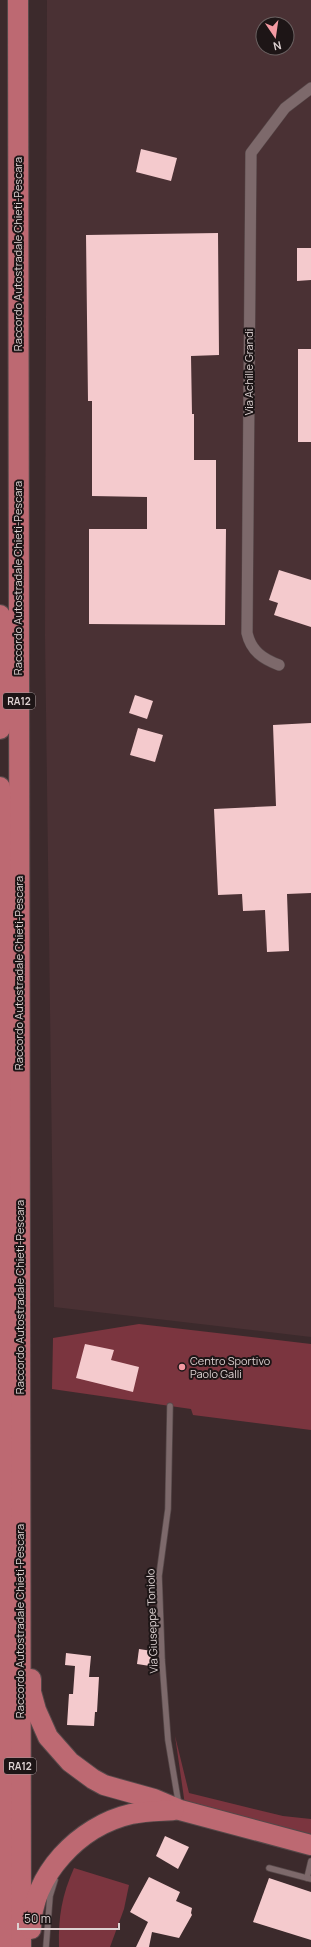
<svg xmlns="http://www.w3.org/2000/svg" width="311" height="1947" viewBox="0 0 311 1947" font-family="Manrope,sans-serif">
	<style>
		.built { fill: #4a3134; fill-rule: evenodd }
		.green { fill: #7b353f }
		.building { fill: #f4cacd }
		.lines { fill: none; stroke-linecap: round; stroke-linejoin: round }
		.service-casing { stroke: #564849; stroke-width: 7 }
		.minor-casing { stroke: #564849; stroke-width: 12 }
		.motorway-casing { stroke: #564849; stroke-width: 22 }
		.service { stroke: #7d696b; stroke-width: 5.5 }
		.minor { stroke: #7d696b; stroke-width: 11 }
		.motorway { stroke: #bd6972; stroke-width: 20 }
		.poi-dot { fill: #f49aa3; stroke: #1d1516; stroke-width: 1.5 }
		.labels { text-anchor: middle; stroke-width: 4; stroke-linejoin: round; paint-order: stroke }
		.shield { fill: #1d1516; stroke: #a3999a; stroke-width: 1 }
		.shield-label { font-size: 10px; font-weight: bold; fill: #ddd2d2 }
		.street-label { font-size: 11px; fill: #ddd2d2; stroke: #1d1516 }
		.poi-label { font-size: 11px; fill: #ddd2d2; stroke: #1d1516; text-anchor: start }
	</style>
	<rect width="100%" height="100%" fill="#3c2a2c"/>
	<!-- built -->
	<path class="built" d="M47 0H311V1337L54 1307 45 636ZM263 24H287V48H263Z"/>
	<!-- green -->
	<g class="green">
		<polygon points="139,1324 311,1344 311,1430 193,1415 191,1409 52,1389 53,1338"/>
		<polygon points="175,1736 189,1793 283,1816 311,1819 311,1836 185,1805"/>
		<path d="M74 1868 129 1885 124 1909 110 1947H59C58 1917 62 1895 74 1868Z"/>
	</g>
	<!-- building -->
	<g class="building">
		<polygon points="141,149 177,158 171,181 136,172"/>
		<polygon points="218,233 219,355 191,356 192,414 194,414 194,460 216,460 216,529 226,529 225,625 89,624 89,529 147,529 147,497 92,496 92,401 88,401 86,235"/>
		<polygon points="297,248 311,248 311,280 297,281"/>
		<rect x="298" y="349" width="13" height="93"/>
		<polygon points="279,570 311,580 311,627 274,615 278,603 269,600"/>
		<polygon points="135,695 153,701 147,719 129,713"/>
		<polygon points="311,723 311,893 287,894 289,951 267,952 265,910 243,911 242,894 218,895 214,809 276,806 273,725"/>
		<polygon points="138,728 163,735 155,762 130,755"/>
		<polygon points="85,1344 114,1350 111,1360 139,1367 133,1392 76,1378"/>
		<polygon points="139,1649 152,1651 150,1666 137,1664"/>
		<polygon points="66,1653 91,1656 89,1677 99,1677 97,1712 95,1712 94,1726 67,1725 69,1694 73,1694 75,1666 65,1665"/>
		<polygon points="165,1836 189,1847 178,1869 156,1856"/>
		<polygon points="149,1877 180,1892 176,1901 192,1908 191,1913 192,1915 179,1938 152,1932 149,1947 136,1947 148,1922 130,1912"/>
		<polygon points="269,1878 311,1892 311,1940 253,1922"/>
	</g>
	<g class="lines">
		<defs>
			<g id="service">
				<polyline points="170,1406 168,1509 159,1576 162,1660 168,1740 179,1806"/>
				<polyline points="269,1868 311,1879"/>
				<polyline points="307,1878 311,1861"/>
				<polyline points="46,1947 50,1896 55,1880"/>
			</g>
			<path id="minor" d="M279 665C263 659 251 651 247 633L251 153 285 108 311 88"/>
			<g id="motorway">
				<polyline points="18,0 21,1947"/>
				<polyline points="0,615 0,729"/>
				<polyline points="0,787 2,1947"/>
				<polyline points="31,1679 31,1692 36,1710 48,1737 70,1762 93,1779 104,1785 154,1799 180,1810 311,1845"/>
				<path d="M31 1929C32 1875 79 1826 131 1814 145 1811 160 1811 174 1810"/>
			</g>
		</defs>
		<!-- service casing -->
		<use href="#service" class="service-casing"/>
		<!-- minor casing -->
		<use href="#minor" class="minor-casing"/>
		<!-- motorway casing -->
		<use href="#motorway" class="motorway-casing"/>
		<!-- service -->
		<use href="#service" class="service"/>
		<!-- minor -->
		<use href="#minor" class="minor"/>
		<!-- motorway -->
		<use href="#motorway" class="motorway"/>
	</g>
	<!-- markers -->
	<circle class="poi-dot" cx="182" cy="1367" r="4"/>
	<g class="labels">
		<!-- shield labels -->
		<g class="shield">
			<rect x="3" y="693" width="32" height="16" rx="3"/>
			<rect x="4" y="1758" width="32" height="16" rx="3"/>
		</g>
		<g class="shield-label">
			<text x="19" y="705">RA12</text>
			<text x="20" y="1770">RA12</text>
		</g>
		<!-- street labels -->
		<g class="street-label">
			<text transform="translate(18 254) rotate(-90)" y="4">Raccordo Autostradale Chieti-Pescara</text>
			<text transform="translate(249 372) rotate(-90)" y="4">Via Achille Grandi</text>
			<text transform="translate(18 578) rotate(-90)" y="4">Raccordo Autostradale Chieti-Pescara</text>
			<text transform="translate(19 973) rotate(-90)" y="4">Raccordo Autostradale Chieti-Pescara</text>
			<text transform="translate(20 1297) rotate(-90)" y="4">Raccordo Autostradale Chieti-Pescara</text>
			<text transform="translate(20 1621) rotate(-90)" y="4">Raccordo Autostradale Chieti-Pescara</text>
			<text transform="translate(152 1621) rotate(-92)" y="4">Via Giuseppe Toniolo</text>
		</g>
		<!-- poi labels -->
		<g class="poi-label">
			<text x="190" y="1365">Centro Sportivo<tspan x="190" dy="13">Paolo Galli</tspan></text>
		</g>
	</g>
	<!-- north arrow -->
	<g transform="translate(275 36) rotate(167)"><circle r="19" fill="#1d1516" stroke="#6a6161"/>
	<path d="M0-3L7 15L0 10L-7 15Z" fill="#f49aa3"/>
	<text y="-6" font-size="11" font-weight="bold" text-anchor="middle" fill="#ddd2d2">N</text>
	</g>
	<!-- scale -->
	<path d="M18 1923v6h101v-6" fill="none" stroke="#ddd2d2" stroke-width="2"/>
	<text x="24" y="1923" font-size="12" fill="#ddd2d2" stroke="#1d1516" stroke-width="3" paint-order="stroke">50 m</text>
</svg>
